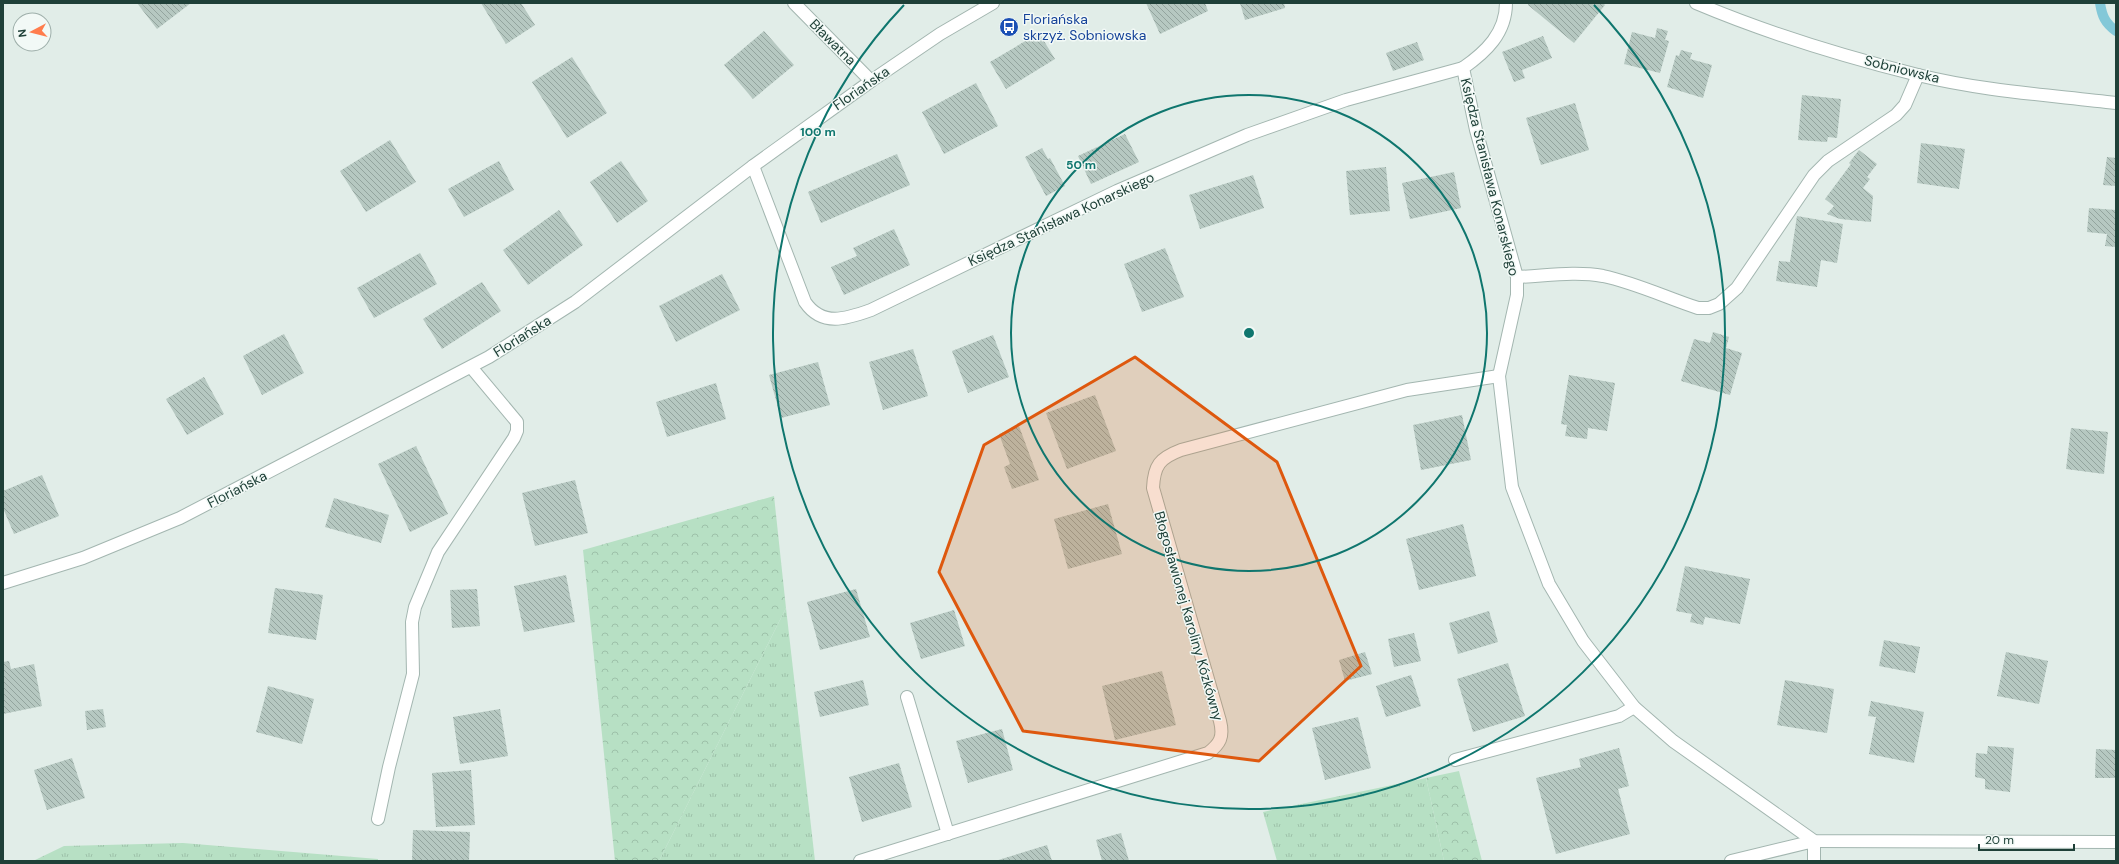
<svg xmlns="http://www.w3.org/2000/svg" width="2119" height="864" viewBox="0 0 2119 864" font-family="'DM Sans',sans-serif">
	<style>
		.grass { fill: url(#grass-tufts) }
		.forest { fill: url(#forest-crowns) }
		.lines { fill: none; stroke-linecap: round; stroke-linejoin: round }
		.stream { stroke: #83c8d8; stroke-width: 10 }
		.building { fill: url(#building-back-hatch) }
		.service-casing { stroke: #a3b6b0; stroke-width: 14 }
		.minor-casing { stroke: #a3b6b0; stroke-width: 14 }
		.tertiary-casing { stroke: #a3b6b0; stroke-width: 14 }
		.service { stroke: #fff; stroke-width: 12 }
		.minor { stroke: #fff; stroke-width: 12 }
		.tertiary { stroke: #fff; stroke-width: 12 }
		.marked { fill: #de580e; fill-opacity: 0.2; stroke: #de580e; stroke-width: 3; stroke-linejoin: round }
		.ring { fill: none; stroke: #0f766e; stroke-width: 2 }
		.labels { text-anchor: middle; stroke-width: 3; stroke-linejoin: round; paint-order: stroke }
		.transit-label { font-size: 14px; fill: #164399; stroke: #f2f9f6; text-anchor: start }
		.street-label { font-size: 14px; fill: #1f4038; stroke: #f2f9f6 }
		.centre { fill: #0f766e; stroke: #f2f9f6; stroke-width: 2 }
		.ring-label { font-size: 12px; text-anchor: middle; font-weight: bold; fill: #0f766e; stroke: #f2f9f6; stroke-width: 3; stroke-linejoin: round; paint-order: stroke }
	</style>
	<defs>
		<pattern id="grass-tufts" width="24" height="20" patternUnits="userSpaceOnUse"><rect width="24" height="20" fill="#b7e0c4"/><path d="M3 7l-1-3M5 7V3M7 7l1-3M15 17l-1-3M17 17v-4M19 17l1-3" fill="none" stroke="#9dc1a9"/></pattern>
		<pattern id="forest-crowns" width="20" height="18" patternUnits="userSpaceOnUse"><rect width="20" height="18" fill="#b7e0c4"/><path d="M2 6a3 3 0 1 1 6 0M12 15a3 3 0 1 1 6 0" fill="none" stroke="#9dc1a9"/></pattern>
		<pattern id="building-back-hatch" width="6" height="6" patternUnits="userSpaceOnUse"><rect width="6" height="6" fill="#b6c8c1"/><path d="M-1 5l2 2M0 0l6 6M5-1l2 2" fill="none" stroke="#93a49e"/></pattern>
	</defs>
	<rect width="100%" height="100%" fill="#e1ede8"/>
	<!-- grass -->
	<g class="grass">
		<polygon points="786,608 815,861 659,861"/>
		<polygon points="1426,778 1444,861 1277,861 1263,812"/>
		<polygon points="183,843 378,859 378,861 33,861 64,846"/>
	</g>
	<!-- forest -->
	<g class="forest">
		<polygon points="774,496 786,608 659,861 615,861 583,550"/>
		<polygon points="1459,771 1482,861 1444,861 1426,778"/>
	</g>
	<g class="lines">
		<!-- stream -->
		<path class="stream" d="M2100 3C2102 16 2105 23 2116 31"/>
	</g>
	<!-- building -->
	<g class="building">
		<polygon points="137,3 191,3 157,29"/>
		<polygon points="481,3 521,3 535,25 506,44"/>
		<polygon points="1146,3 1205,3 1208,11 1160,34"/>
		<polygon points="1240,3 1284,3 1285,8 1245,20"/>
		<polygon points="1529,3 1603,3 1605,5 1574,43 1528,5"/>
		<polygon points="1657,28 1668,31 1665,40 1669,41 1660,73 1624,64 1632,32 1655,38"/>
		<polygon points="764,31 794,65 753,99 724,65"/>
		<polygon points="1039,33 1055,59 1006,89 990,62"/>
		<polygon points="1543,36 1552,58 1522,70 1525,78 1514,82 1502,52"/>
		<polygon points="1417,42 1424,60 1393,71 1386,53"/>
		<polygon points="1681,50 1692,53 1690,59 1712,65 1703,98 1667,87 1676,55 1679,56"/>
		<polygon points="572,57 607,113 567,138 532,82"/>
		<polygon points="976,83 998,126 944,154 922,112"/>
		<polygon points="1802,95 1841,99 1837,138 1828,137 1827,142 1798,140"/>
		<polygon points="1575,103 1589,150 1541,165 1526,118"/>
		<polygon points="1125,134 1139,162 1091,184 1078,156"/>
		<polygon points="390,140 416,182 366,212 340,171"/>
		<polygon points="1921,143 1965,149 1959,189 1917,183"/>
		<polygon points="1042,148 1048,159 1050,158 1065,186 1046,196 1025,157"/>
		<polygon points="1859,150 1877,164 1867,177 1870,179 1863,188 1873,196 1871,222 1840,219 1827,214 1834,206 1825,199 1851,164 1849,163"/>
		<polygon points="897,154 910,185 821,223 808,192"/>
		<polygon points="2107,157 2116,158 2116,186 2103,185"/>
		<polygon points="499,161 514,190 464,217 448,189"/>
		<polygon points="621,161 648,201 617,223 590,182"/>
		<polygon points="1386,167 1390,211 1350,215 1346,171"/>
		<polygon points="1454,172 1461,208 1410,219 1402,183"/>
		<polygon points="1253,175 1264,208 1200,229 1189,195"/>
		<polygon points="2089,208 2116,210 2116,247 2105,246 2107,234 2087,232"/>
		<polygon points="559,210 583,245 528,285 503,250"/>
		<polygon points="1797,216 1843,224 1837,263 1821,260 1817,287 1776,281 1779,261 1790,262"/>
		<polygon points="894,229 910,265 844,295 831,267 857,256 853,248"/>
		<polygon points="1165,248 1184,297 1142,312 1124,264"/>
		<polygon points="420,253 437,284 374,318 357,288"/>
		<polygon points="722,274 740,310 676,342 659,306"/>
		<polygon points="482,282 501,311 442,349 423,319"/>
		<polygon points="1713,332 1729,337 1726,348 1742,353 1730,395 1681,381 1694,339 1710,343"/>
		<polygon points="284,334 304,373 262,395 243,356"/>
		<polygon points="993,335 1009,377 968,393 952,351"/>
		<polygon points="913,349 928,396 883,410 869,362"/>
		<polygon points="818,362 830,405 781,418 769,375"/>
		<polygon points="1569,375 1615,383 1607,431 1588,428 1587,439 1565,436 1567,425 1561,424"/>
		<polygon points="204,377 224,414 187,435 166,399"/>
		<polygon points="716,383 726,419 667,437 656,402"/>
		<polygon points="1095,395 1116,451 1067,469 1046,413"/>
		<polygon points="1462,415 1471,460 1421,470 1413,425"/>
		<polygon points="1019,426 1039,480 1012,489 1004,467 1010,464 999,434"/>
		<polygon points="2071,428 2108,432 2104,474 2066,469"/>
		<polygon points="416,446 448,514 410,532 378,464"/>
		<polygon points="42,475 59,516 14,534 3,508 3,491"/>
		<polygon points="575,480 588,533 535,546 522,493"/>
		<polygon points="334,498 389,515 381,543 325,527"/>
		<polygon points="1108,504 1122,554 1068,569 1054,519"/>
		<polygon points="1463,524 1476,576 1419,590 1406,539"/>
		<polygon points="1685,566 1750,579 1740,624 1705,617 1703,625 1690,622 1692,614 1676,611"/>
		<polygon points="566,575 575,622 524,632 514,586"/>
		<polygon points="275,588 323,595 316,640 268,633"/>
		<polygon points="477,589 480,626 452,628 450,590"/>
		<polygon points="856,589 870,637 820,650 807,602"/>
		<polygon points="954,610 965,646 921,659 910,623"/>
		<polygon points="1489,611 1498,642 1458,654 1449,623"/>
		<polygon points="1414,633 1421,661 1394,667 1388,639"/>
		<polygon points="1884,640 1920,647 1915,673 1879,666"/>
		<polygon points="1365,652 1372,674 1345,681 1339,660"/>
		<polygon points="2006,652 2048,661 2039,704 1997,696"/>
		<polygon points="9,661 11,669 34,664 42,706 3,714 3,662"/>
		<polygon points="1508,663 1525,716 1473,732 1457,679"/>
		<polygon points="1162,671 1176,725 1115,740 1102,686"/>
		<polygon points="1411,675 1421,706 1386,717 1376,686"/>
		<polygon points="863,680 869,705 820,717 814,692"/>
		<polygon points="1785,680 1834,689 1827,733 1777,725"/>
		<polygon points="268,686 314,699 302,744 256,732"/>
		<polygon points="1871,701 1924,712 1914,763 1869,754 1876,717 1868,716"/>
		<polygon points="103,709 106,727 87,730 85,711"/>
		<polygon points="500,709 508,756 460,764 453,717"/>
		<polygon points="1358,717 1371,768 1325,780 1312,728"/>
		<polygon points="1002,729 1013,770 968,783 956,741"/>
		<polygon points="1988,746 2014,748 2010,792 1985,789 1985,779 1975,777 1976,753 1987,754"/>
		<polygon points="1619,748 1629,786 1618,789 1630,834 1556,854 1536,778 1581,767 1579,759"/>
		<polygon points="2096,749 2116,750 2116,778 2095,778"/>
		<polygon points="72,758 85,798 47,810 34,770"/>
		<polygon points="899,763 912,807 862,822 849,777"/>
		<polygon points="471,770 475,825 436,827 432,773"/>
		<polygon points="413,830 470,832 469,861 412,861"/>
		<polygon points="1121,833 1129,861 1102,861 1096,840"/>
		<polygon points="1047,845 1052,861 995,861"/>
	</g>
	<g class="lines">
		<defs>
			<g id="service">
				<path d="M1517 277C1545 276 1575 271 1603 276 1636 283 1667 298 1698 308H1709L1719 304 1737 288 1814 175 1828 161 1896 115 1905 105 1918 75"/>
				<polyline points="907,697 948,834"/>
				<polyline points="1455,760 1619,716 1634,707"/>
				<polyline points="378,819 389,767 413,674 412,622 415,607 438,552 514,438 517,431 517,422 471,367"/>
			</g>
			<g id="minor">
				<polyline points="794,3 871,81"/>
				<path d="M1506 3C1506 33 1486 52 1463 68L1476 130 1517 277V295L1499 376 1512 487 1549 584 1583 641 1634 707 1673 741 1814 841 2116 842"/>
				<path d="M753 166 805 302C822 327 846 319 871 310L1117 191 1247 135 1346 100 1463 68"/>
				<path d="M860 861 1208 753C1220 744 1224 737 1220 721L1153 488C1154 465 1160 458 1181 450L1407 390 1499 376"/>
				<polyline points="1731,861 1814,841 1814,861"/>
			</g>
			<g id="tertiary">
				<path d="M1696 3C1767 33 1842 56 1918 75 1982 91 2050 95 2116 103"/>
				<polyline points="3,583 83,558 180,518 489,357 575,302 753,166 871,81 940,34 993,3"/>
			</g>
		</defs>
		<!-- service casing -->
		<use href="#service" class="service-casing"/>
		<!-- minor casing -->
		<use href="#minor" class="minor-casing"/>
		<!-- tertiary casing -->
		<use href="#tertiary" class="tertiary-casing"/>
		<!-- service -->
		<use href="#service" class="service"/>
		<!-- minor -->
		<use href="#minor" class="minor"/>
		<!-- tertiary -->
		<use href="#tertiary" class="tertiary"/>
	</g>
	<!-- marked area -->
	<path class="marked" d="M1135 357 1277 462 1361 666 1259 761 1023 731 939 572 984 445Z"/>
	<!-- distance rings -->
	<g class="ring">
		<circle cx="1249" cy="333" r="238"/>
		<path d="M1594 5A476 476 0 1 1 904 5"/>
	</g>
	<!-- icons -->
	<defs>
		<symbol id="bus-disc" viewBox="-11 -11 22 22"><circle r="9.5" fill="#1a4fb4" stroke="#f2f9f6"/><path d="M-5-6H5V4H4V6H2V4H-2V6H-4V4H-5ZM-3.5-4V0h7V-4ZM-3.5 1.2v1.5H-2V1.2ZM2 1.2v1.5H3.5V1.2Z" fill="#fff"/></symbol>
	</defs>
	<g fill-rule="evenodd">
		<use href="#bus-disc" x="998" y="16" width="22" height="22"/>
	</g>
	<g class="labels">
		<!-- transit labels -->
		<g class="transit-label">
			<text x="1023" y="24">Floriańska<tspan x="1023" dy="16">skrzyż. Sobniowska</tspan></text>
		</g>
		<!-- street labels -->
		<g class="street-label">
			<text transform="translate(833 42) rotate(45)" y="5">Bławatna</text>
			<text transform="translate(1902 69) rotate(14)" y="5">Sobniowska</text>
			<text transform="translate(861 88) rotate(-35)" y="5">Floriańska</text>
			<text transform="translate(1490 177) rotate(76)" y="5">Księdza Stanisława Konarskiego</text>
			<text transform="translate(1061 219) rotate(-25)" y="5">Księdza Stanisława Konarskiego</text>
			<text transform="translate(522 336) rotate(-32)" y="5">Floriańska</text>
			<text transform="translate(237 489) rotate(-27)" y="5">Floriańska</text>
			<text transform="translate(1189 616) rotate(74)" y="5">Błogosławionej Karoliny Kózkówny</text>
		</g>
	</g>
	<circle cx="1249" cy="333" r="6" class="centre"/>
	<g class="ring-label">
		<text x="818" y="136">100 m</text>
		<text x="1081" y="169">50 m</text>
	</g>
	<!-- border -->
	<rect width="2119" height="864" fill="none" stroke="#1f4038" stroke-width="8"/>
	<!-- north arrow -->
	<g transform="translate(32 32) rotate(263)"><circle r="19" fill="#f2f9f6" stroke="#9eafaa"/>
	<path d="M0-3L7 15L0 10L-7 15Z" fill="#ff7d4d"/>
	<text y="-6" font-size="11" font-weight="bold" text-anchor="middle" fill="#1f4038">N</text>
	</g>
	<!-- scale -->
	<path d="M1979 844v6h95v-6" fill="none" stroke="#1f4038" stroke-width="2"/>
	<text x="1985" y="844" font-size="12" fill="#1f4038" stroke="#f2f9f6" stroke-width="3" paint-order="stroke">20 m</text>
</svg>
